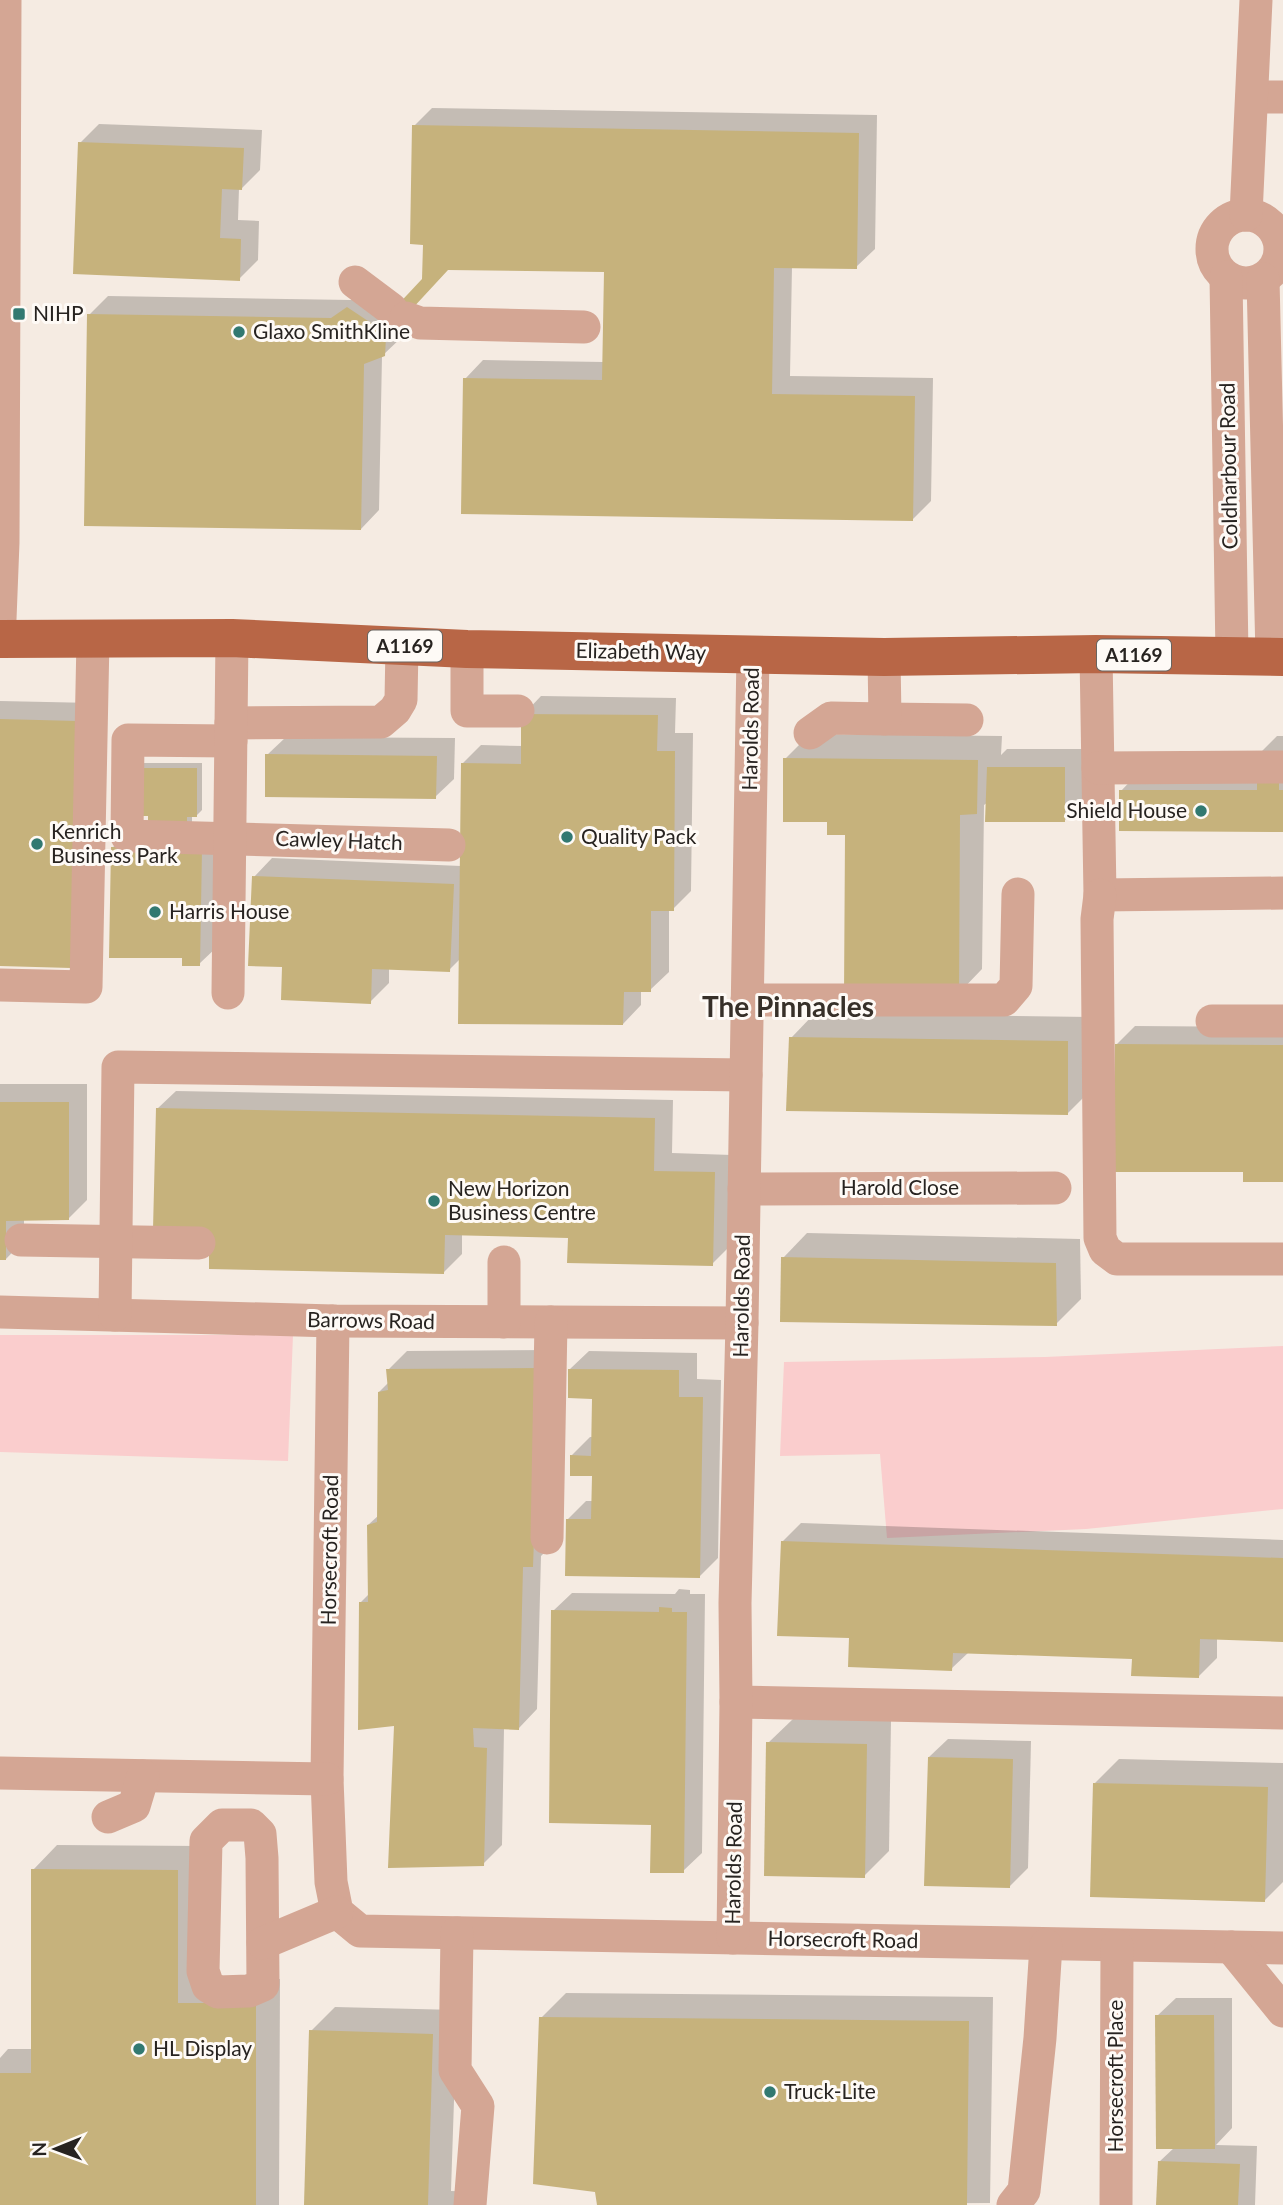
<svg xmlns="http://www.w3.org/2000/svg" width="1283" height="2205" viewBox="0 0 1283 2205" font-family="Lato,sans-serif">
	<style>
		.green { fill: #facdcd }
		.shadow { fill: #0003 }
		.building { fill: #c6b27c }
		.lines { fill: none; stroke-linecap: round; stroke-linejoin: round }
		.minor { stroke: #d4a694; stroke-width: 33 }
		.major { stroke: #b86646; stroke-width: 38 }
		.poi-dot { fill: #327971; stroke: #fefaf6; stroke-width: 2.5 }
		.labels { text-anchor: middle; stroke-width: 6; stroke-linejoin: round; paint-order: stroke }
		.shield { fill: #fefaf6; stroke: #686460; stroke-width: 2 }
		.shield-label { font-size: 19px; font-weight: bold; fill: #272320 }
		.poi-label { font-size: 21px; fill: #272320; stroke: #fefaf6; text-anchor: start }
		.street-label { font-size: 21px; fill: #272320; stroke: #fefaf6 }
		.district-label { font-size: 28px; font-weight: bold; fill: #373029; stroke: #fefaf6 }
	</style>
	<rect width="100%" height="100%" fill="#f5ebe2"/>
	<!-- green -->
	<g class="green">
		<polygon points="0,1335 293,1335 288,1461 0,1452"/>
		<polygon points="1283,1346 1283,1509 1086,1529 887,1538 880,1454 780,1456 784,1362 1045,1357"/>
	</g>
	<!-- shadow -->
	<g class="shadow">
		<polygon points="432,108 877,115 875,249 856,267 792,266 790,376 933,378 931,501 912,520 465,379 483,360 604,362 606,271 449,268 404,316 403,336 382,356 379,510 361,529 89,315 108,296 351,300 367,290 396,309 424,280 425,243 414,126"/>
		<polygon points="99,124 262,130 260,170 242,188 239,188 238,220 259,221 258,260 239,279 80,143"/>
		<polygon points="541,696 676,698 675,733 693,733 691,891 673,909 669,909 669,972 650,990 641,990 641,1005 623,1024 460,959 449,970 389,968 389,983 370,1002 284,966 254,877 272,858 461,866 462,764 481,745 523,746 523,715"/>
		<polygon points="0,701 94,703 0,965"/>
		<polygon points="810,734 1002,736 1001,755 1007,749 1083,749 1082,802 1064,821 988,802 984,805 982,969 958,994 847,834 829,821 785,759"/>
		<polygon points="1277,736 1283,736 1283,830 1121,791 1139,772 1259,754"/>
		<polygon points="286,737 455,738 454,779 435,797 267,755"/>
		<polygon points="140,763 202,763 202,810 197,815 192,815 192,837 213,837 218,946 199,964 184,957 112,848 125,836 150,836 150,814"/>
		<polygon points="815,1013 1091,1017 1092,1089 1068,1113 791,1038"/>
		<polygon points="1135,1026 1283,1027 1283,1179 1245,1171 1116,1045"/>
		<polygon points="0,1084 87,1084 87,1200 68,1219 24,1219 24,1240 6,1259 0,1259"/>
		<polygon points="176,1091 673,1100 672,1153 732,1155 731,1245 712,1264 570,1236 462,1234 462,1254 443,1273 211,1229 157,1109"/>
		<polygon points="807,1233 1080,1239 1081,1299 1056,1324 783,1258"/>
		<polygon points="558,1350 551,1546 541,1556 537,1709 519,1728 504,1728 502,1845 483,1864 396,1724 361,1602 369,1594 368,1525 379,1515 379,1392 389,1382 388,1370 407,1351"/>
		<polygon points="589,1351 697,1353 697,1379 721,1380 718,1558 700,1576 568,1519 586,1501 593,1501 594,1475 571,1456 590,1437 593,1437 594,1397 570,1369"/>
		<polygon points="801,1523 1283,1540 1283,1640 1217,1638 1217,1658 1198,1677 1134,1657 969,1652 951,1669 851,1636 782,1542"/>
		<polygon points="679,1589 690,1590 690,1594 705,1594 702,1853 683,1871 653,1823 553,1611 572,1593 675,1594"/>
		<polygon points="793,1719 891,1720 889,1851 864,1876 768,1743"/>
		<polygon points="948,1739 1031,1741 1028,1868 1010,1886 929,1757"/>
		<polygon points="1119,1759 1283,1763 1283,1882 1265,1900 1095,1783"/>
		<polygon points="57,1845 202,1846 202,1979 280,1979 279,2205 0,2205 0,2058 8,2049 32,2049 33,1870"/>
		<polygon points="566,1993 993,1997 990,2203 599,2205 597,2190 541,2018"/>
		<polygon points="1176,1998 1232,1998 1232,2128 1216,2145 1257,2146 1255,2205 1158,2205 1159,2162 1175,2147 1157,2016"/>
		<polygon points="335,2007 457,2010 451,2191 481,2192 481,2205 306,2205 311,2031"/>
	</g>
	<!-- building -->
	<g class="building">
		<polygon points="412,125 859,133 857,269 774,268 772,394 915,396 913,521 461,514 463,378 602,380 604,272 448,270 386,337 385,356 364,364 361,530 84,526 87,314 331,318 347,307 377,327 422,279 423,245 410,244"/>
		<polygon points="78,142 244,148 242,190 222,189 220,238 241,239 240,281 73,274"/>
		<polygon points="521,714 658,715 657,751 675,751 674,911 651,911 651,992 624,992 623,1025 458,1024 461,763 521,764"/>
		<polygon points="0,719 77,721 71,968 0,966"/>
		<polygon points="1257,753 1279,754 1279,790 1283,790 1283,832 1119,831 1119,790 1257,790"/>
		<polygon points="265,754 437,756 436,799 265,797"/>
		<polygon points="783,758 978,760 977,814 960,815 959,996 844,995 845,835 827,835 827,822 783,822"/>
		<polygon points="987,767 1065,767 1065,822 985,822"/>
		<polygon points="133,768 197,768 197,817 187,817 187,848 202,849 200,966 182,966 182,958 109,958 111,847 148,847 148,816 133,816"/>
		<polygon points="252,876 454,884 450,972 372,969 371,1004 281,1000 282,967 248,966"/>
		<polygon points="789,1037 1068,1041 1068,1115 786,1111"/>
		<polygon points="1115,1044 1283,1045 1283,1182 1243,1182 1243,1172 1114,1172"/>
		<polygon points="0,1102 69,1102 69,1220 6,1221 6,1260 0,1260"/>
		<polygon points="156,1108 655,1118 654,1171 715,1172 713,1266 567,1263 568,1238 445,1235 444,1274 209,1269 209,1230 153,1229"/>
		<polygon points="781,1257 1056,1263 1057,1326 780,1322"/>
		<polygon points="540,1368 533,1567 523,1567 519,1730 473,1728 474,1747 487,1748 484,1866 388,1868 394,1726 358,1730 359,1602 368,1602 367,1525 377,1522 378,1392 388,1390 386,1369"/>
		<polygon points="568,1369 679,1370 679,1397 703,1397 700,1578 565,1576 566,1519 591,1519 592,1476 570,1476 570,1455 591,1456 592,1399 568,1398"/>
		<polygon points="781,1541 1283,1558 1283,1642 1200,1639 1199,1678 1131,1676 1132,1659 953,1653 952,1671 848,1667 849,1638 777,1636"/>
		<polygon points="659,1607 672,1608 672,1612 687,1612 684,1873 650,1873 651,1825 549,1823 551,1610 659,1612"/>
		<polygon points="766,1742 867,1744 865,1878 764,1876"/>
		<polygon points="928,1757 1013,1759 1010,1888 924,1886"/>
		<polygon points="1093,1783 1268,1787 1265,1902 1090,1897"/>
		<polygon points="31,1869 178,1870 178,2003 256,2003 256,2205 0,2205 0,2073 31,2073"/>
		<polygon points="1155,2015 1214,2015 1215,2149 1156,2149"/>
		<polygon points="539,2017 969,2021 967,2205 597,2205 595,2192 533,2184"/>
		<polygon points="309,2030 433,2034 428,2205 304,2205"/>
		<polygon points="1158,2161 1240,2164 1238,2205 1156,2205"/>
	</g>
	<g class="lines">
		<!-- minor -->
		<g class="minor">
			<polyline points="1252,97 1283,97"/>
			<circle cx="1246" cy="249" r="34"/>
			<polyline points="1246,215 1256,0"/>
			<polyline points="1226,277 1232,655"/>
			<polyline points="1263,279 1272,656"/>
			<polyline points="355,282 391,309"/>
			<polyline points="406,318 420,323 584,327"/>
			<polyline points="0,619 3,542 5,0"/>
			<polyline points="467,649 467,711 518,711"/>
			<polyline points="1096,654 1100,895 1283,893"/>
			<polyline points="885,719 967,720"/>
			<polyline points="231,723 381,722 395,710 401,700 402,646"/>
			<polyline points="810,733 831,718 885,719 884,657"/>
			<polyline points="231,741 128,740 127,836 449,845"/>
			<polyline points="1098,768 1283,767"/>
			<polyline points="1100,895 1097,919 1100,1238 1105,1250 1117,1259 1283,1259"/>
			<polyline points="0,985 86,987 93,639"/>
			<polyline points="228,993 232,638"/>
			<polyline points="747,1000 1004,1000 1016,986 1018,894"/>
			<polyline points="1212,1021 1283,1021"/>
			<polyline points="744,1189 1055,1188"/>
			<polyline points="21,1240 199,1243"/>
			<polyline points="0,1312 333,1321 742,1323"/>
			<polyline points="115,1315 118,1067 746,1075"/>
			<polyline points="333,1321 327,1779 331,1882 337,1912 360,1931 1283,1948"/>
			<polyline points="504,1322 504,1262"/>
			<polyline points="547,1538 551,1322"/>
			<polyline points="736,1702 1283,1713"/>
			<polyline points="0,1773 327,1779"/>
			<polyline points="108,1817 134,1806 143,1776"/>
			<polygon points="222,1825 251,1825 260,1834 262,1858 263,1985 249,1991 218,1992 208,1986 203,1971 206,1841"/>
			<polyline points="457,1933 455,2070 478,2106 470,2205"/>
			<polyline points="733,1938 736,1702 735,1603 742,1323 753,654"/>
			<polyline points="263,1943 337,1912"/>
			<polyline points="1231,1947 1283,2011"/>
			<polyline points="1013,2205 1024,2191 1040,2038 1046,1945"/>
			<polyline points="1116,2205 1117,1946"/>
		</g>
		<!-- major -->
		<polyline class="major" points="0,639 232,638 467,649 884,657 1096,654 1283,657"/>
	</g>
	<!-- markers -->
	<g class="poi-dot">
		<rect x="12" y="307" width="14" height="14" rx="3.5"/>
		<circle cx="239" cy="332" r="7"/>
		<circle cx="1201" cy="811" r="7"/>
		<circle cx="567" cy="837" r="7"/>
		<circle cx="37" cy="844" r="7"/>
		<circle cx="155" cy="912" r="7"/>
		<circle cx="434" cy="1201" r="7"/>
		<circle cx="139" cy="2049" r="7"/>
		<circle cx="770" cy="2092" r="7"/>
	</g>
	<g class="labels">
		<!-- shield labels -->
		<g class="shield">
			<rect x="368" y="630.5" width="74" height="31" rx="5"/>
			<rect x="1097" y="639.5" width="74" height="31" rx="5"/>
		</g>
		<g class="shield-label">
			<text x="405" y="653">A1169</text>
			<text x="1134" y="662">A1169</text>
		</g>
		<!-- poi labels -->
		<g class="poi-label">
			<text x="33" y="321">NIHP</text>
			<text x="253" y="339">Glaxo SmithKline</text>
			<text x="1187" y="818" text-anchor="end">Shield House</text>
			<text x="51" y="839">Kenrich<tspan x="51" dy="24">Business Park</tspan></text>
			<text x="581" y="844">Quality Pack</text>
			<text x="169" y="919">Harris House</text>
			<text x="448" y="1196">New Horizon<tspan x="448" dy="24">Business Centre</tspan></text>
			<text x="153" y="2056">HL Display</text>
			<text x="784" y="2099">Truck-Lite</text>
		</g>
		<!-- street labels -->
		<g class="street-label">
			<text transform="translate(1229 466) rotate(-91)" y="7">Coldharbour Road</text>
			<text transform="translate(641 652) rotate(1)" y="7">Elizabeth Way</text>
			<text transform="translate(751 729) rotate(-89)" y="7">Harolds Road</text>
			<text transform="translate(339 841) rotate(2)" y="7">Cawley Hatch</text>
			<text x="900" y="1195">Harold Close</text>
			<text transform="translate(742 1296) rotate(-89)" y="7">Harolds Road</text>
			<text transform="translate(371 1321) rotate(1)" y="7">Barrows Road</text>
			<text transform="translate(330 1550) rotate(-89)" y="7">Horsecroft Road</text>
			<text transform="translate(734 1863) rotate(-89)" y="7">Harolds Road</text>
			<text transform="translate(843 1940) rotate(1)" y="7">Horsecroft Road</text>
			<text transform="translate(1116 2076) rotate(-90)" y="7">Horsecroft Place</text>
		</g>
		<!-- district labels -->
		<g class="district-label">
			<text x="788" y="1017">The Pinnacles</text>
		</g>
	</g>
	<!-- north arrow -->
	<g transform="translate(56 2149) rotate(269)" stroke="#fefaf6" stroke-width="5" paint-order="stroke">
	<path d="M0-5L12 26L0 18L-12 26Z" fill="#272320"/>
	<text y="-10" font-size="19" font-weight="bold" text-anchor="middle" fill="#272320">N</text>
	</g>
</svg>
